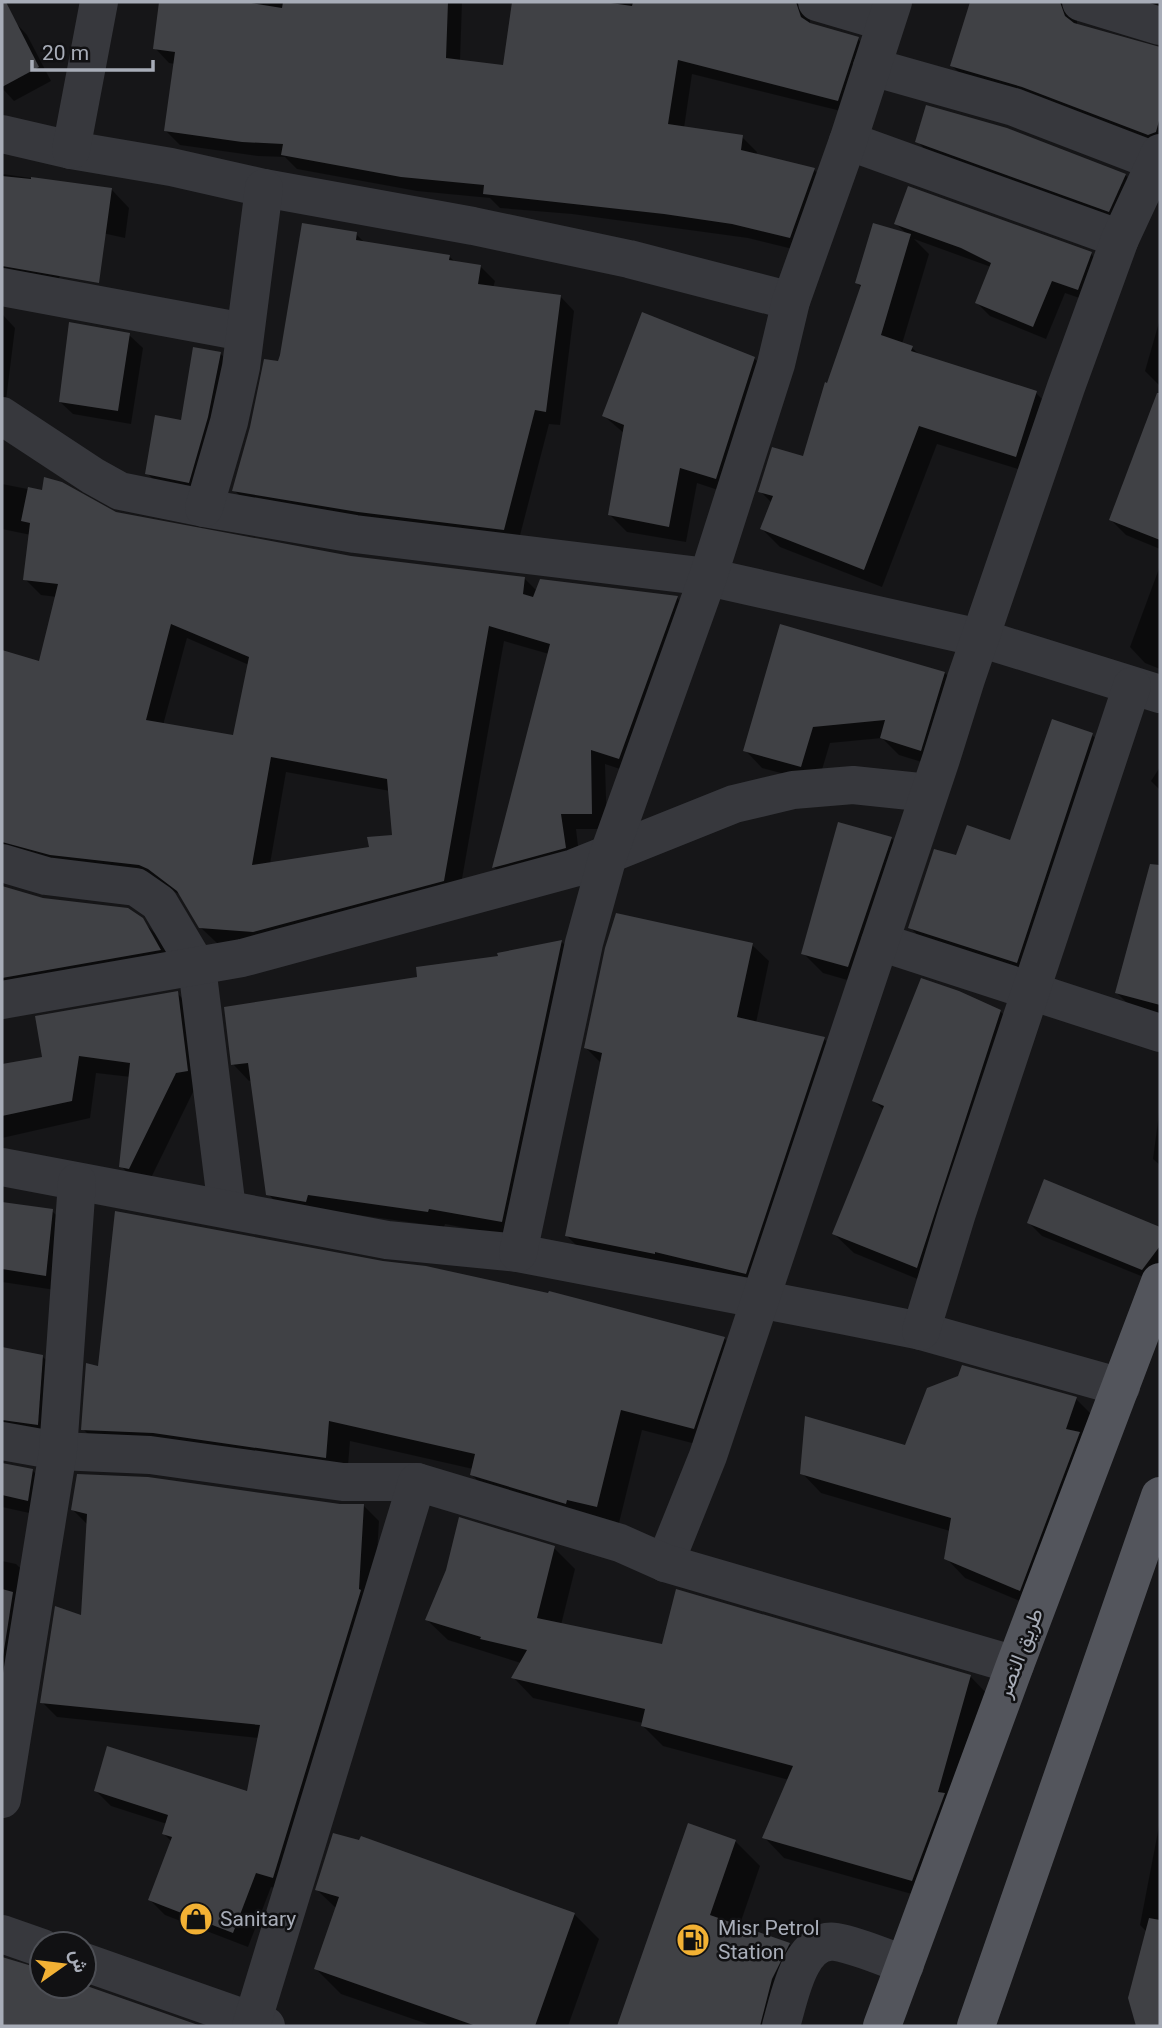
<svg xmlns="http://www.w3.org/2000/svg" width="1162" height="2028" viewBox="0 0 1162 2028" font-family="Roboto,Vazirmatn,sans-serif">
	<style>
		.shadow { fill: #0007; fill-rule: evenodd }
		.building { fill: #404145; fill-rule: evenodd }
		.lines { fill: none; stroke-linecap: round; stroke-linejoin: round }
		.minor { stroke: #37383d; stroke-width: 38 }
		.major { stroke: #53555c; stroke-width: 38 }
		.labels { text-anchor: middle; stroke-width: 5; stroke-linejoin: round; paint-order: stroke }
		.street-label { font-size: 21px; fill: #a8adb8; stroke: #111113 }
		.poi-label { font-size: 21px; fill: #a8adb8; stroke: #111113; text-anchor: start }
	</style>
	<rect width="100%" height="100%" fill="#161618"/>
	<!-- shadow -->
	<g class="shadow">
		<polygon points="161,2 462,2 460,61 505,66 514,2 816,2 810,10 810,25 858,39 872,53 853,114 692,74 684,128 742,137 757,152 756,156 814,170 829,184 805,252 748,238 572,214 500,208 490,198 417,191 297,169 285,157 258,156 180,145 165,130 175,64 169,63 155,48"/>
		<polygon points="972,2 1087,2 1077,15 1077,25 1160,49 1160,149 970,83 952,66"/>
		<polygon points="1118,2 1160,2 1160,15"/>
		<polygon points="14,21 27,35 51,81 14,101 2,88 2,28"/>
		<polygon points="917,141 1125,175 1142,192 1126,228 934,159"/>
		<polygon points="3,174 112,190 129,208 125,238 75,227 56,288 2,293"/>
		<polygon points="896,224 1091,254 1104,267 1091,302 1065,293 1046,339 990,316 977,303 991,267 914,239 929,254 902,344 912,348 920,355 1036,393 1054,411 1034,474 937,444 882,587 780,547 762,529 772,503 760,491 804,458 862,288 857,283 907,234"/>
		<polygon points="356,234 366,244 449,256 455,262 480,266 495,281 493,288 560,296 574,311 560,425 549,424 518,543 248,504 234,490 280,363"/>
		<polygon points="2,314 15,328 5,408 2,407"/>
		<polygon points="1160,319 1160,386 1145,371"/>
		<polygon points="129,335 143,348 131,424 73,414 59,401"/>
		<polygon points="220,353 233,367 202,495 160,486 147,473 182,422"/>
		<polygon points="754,358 771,375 733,495 697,483 686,542 627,532 610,515 625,434 604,416"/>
		<polygon points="1146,428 1160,433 1160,549 1126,535 1111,520"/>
		<path d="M2 484 43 492 115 514 351 557 524 578 537 591 677 598 693 613 635 774 605 764 607 829H576L580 863 509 882 494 867 549 654 504 641 459 896 270 947 217 943 200 927 180 895 157 880 2 864V652L41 663 57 597 41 595 25 579 31 535 2 529ZM187 638 249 665 234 737 163 725ZM286 772 390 791 393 836 371 848 270 864Z"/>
		<polygon points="1160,566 1160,669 1145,663 1130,647"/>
		<polygon points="945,673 962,690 938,767 899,755 882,738 830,743 818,783 762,768 745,750"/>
		<polygon points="1092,735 1110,752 1034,980 927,945 910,927 957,857 1011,842"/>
		<polygon points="1160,767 1160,790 1151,781"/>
		<polygon points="891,838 911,858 868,986 823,973 803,953"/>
		<polygon points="2,888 40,899 141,920 158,936 175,965 2,1001"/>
		<polygon points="1137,920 1160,928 1160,1014 1130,1006 1117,993"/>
		<polygon points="562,942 578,958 518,1238 445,1224 444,1227 323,1210 285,1211 268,1194 252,1080 249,1081 233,1064 419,979 500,958 499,955"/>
		<polygon points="752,945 769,961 756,1023 824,1039 841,1055 762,1290 584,1253 567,1236 601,1063 586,1048"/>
		<polygon points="177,993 195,1011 194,1090 147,1186 139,1184 121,1166 131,1077 96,1073 90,1118 2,1138 2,1066 44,1058"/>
		<polygon points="1000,1011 1020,1031 937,1287 854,1253 834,1234 884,1110 874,1101"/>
		<polygon points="1160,1106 1160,1165 1153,1159"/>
		<polygon points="1045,1182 1160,1229 1160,1276 1156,1282 1042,1236 1029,1223"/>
		<polygon points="2,1199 2,1204 52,1211 68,1227 62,1291 2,1282"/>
		<polygon points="724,1338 745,1359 715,1449 642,1430 618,1527 492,1495 471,1474 473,1469 350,1441 347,1478 104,1450 83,1429 99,1368"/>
		<polygon points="2,1348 42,1356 58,1372 53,1440 2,1442"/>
		<polygon points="1076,1399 1095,1418 1039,1609 965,1578 946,1558 950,1531 821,1493 802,1473"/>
		<polygon points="2,1465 32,1470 48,1486 43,1516 2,1507"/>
		<polygon points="364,1506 379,1521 374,1605 288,1892 271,1887 248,1947 165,1915 150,1900 172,1842 164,1834 167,1824 111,1806 96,1791 249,1793 259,1738 57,1717 42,1702 82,1617 88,1525 73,1510"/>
		<polygon points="554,1548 575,1569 561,1625 663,1646 970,1676 990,1697 933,1900 784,1858 764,1837 789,1780 663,1746 643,1726 643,1723 533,1698 513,1677 521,1663 448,1640 427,1620"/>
		<polygon points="2,1561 16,1564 32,1580 2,1773"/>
		<polygon points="1160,1821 1160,2026 1138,2026 1147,1932 1140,1925"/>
		<polygon points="689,1825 735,1841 760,1866 739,1927 789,1944 813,1969 790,2026 619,2026"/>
		<polygon points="317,1890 574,1914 599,1939 568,2026 433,2026 341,1994 316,1969 337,1909"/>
		<polygon points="2,1959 42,1971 42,1986 81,1986 195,2026 2,2026"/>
	</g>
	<!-- building -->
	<g class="building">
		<polygon points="2,2 6,2 39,67 2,87"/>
		<polygon points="159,2 245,2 282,8 283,2 448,2 446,58 503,65 512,2 604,2 632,6 633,2 796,2 801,17 810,23 859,37 838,101 678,60 668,124 743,135 741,150 815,168 790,238 732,224 664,214 483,194 484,185 401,177 281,155 283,144 242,142 164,131 175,52 153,49"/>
		<polygon points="970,2 1060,2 1065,16 1074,23 1160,47 1160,117 1156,132 1148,135 1022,87 950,66"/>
		<polygon points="926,105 1007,128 1126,174 1109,212 915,142"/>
		<polygon points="2,176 31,179 31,177 112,188 99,283 2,266"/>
		<polygon points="908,186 1092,252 1078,290 1052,281 1033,327 975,303 991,263 961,248 894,224"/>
		<polygon points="302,223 357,232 356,240 450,255 449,260 481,265 478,284 561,295 546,412 535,410 504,530 358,512 232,491 250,427 264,359 278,361 280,355"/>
		<polygon points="873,223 911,234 881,335 913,346 911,351 1037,391 1016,457 919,426 864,570 760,529 773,496 758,492 772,447 803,456 825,382 827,383 861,285 855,283"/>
		<polygon points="642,312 755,357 716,479 680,468 669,527 608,515 624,425 602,416"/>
		<polygon points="69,322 130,333 118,411 59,402"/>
		<polygon points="193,347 221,352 208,417 189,483 145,474 155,415 181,420"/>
		<polygon points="1157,393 1160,393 1160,540 1109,520"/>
		<path d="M44 477 62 482 116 512 351 556 525 577 523 594 533 597 540 579 678 596 619 759 591 750 592 814H561L566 848 492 868 550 644 489 626 444 881 253 932 199 928 177 891 148 869 139 865 50 855 2 842V650L39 661 58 584 23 580 30 523 21 521 28 487 42 490ZM171 624 249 657 233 735 146 720ZM271 757 387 779 392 835 367 837 369 847 252 865Z"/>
		<polygon points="780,624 945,672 921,751 880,738 885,720 813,727 801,767 743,751"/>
		<polygon points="1052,719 1093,733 1017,963 908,928 934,849 956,855 967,825 1010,840"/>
		<polygon points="838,822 892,837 848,967 801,954"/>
		<polygon points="1150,864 1160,865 1160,1005 1115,993"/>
		<polygon points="2,886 43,898 128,908 143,918 161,950 2,978"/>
		<polygon points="616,913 753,943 737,1017 825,1037 746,1274 655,1252 655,1254 565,1236 602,1053 584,1048 605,948"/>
		<polygon points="562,940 502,1222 429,1209 428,1212 308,1195 306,1202 266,1195 248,1063 231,1065 224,1007 417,977 416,967 498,956 497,953"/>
		<polygon points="921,978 959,991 1001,1010 917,1268 832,1234 884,1106 872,1101"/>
		<polygon points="178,991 188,1071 176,1073 129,1169 119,1167 130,1063 79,1056 72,1101 2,1116 2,1064 42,1057 35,1016"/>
		<polygon points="1044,1179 1160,1227 1160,1246 1142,1270 1027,1223"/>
		<polygon points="2,1202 53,1209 46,1276 2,1269"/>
		<polygon points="115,1211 383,1261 426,1266 548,1293 549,1291 725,1337 694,1429 621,1410 597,1507 567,1500 566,1504 470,1475 475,1454 329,1421 326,1458 153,1433 81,1430 86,1363 98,1366"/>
		<polygon points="2,1347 43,1355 38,1425 2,1420"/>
		<polygon points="962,1365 1077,1397 1066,1429 1080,1432 1020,1591 944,1559 951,1518 800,1474 805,1416 905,1445 927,1388 958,1376"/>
		<polygon points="2,1463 33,1469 28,1501 2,1495"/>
		<polygon points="77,1474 148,1477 340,1504 364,1504 359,1589 361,1590 273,1878 256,1873 233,1933 148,1900 172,1837 162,1834 168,1815 94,1791 107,1746 247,1791 260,1725 40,1703 55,1606 81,1615 87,1514 71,1510"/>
		<polygon points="459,1517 555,1546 537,1618 662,1644 676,1589 971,1675 938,1792 945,1793 912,1881 762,1838 793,1766 641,1726 645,1709 511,1678 527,1650 480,1639 481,1637 425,1620 446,1570"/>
		<polygon points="2,1589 13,1592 2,1663"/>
		<polygon points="688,1823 736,1840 710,1915 790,1943 772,1979 760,2026 617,2026"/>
		<polygon points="333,1833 359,1840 361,1836 575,1913 535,2026 476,2026 314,1969 339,1897 315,1890"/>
		<polygon points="1149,1918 1160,1920 1160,2026 1136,2026 1128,1998"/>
		<polygon points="2,1957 42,1969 42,1986 84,1985 201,2026 2,2026"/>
	</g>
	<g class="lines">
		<!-- minor -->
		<g class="minor">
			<polyline points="817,2 885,22"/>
			<polyline points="1081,2 1160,26"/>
			<polyline points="872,67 1014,107 1157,162"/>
			<polyline points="2,134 71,150 171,167 264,188 473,226 629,259 791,301"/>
			<polyline points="848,141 1120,239"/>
			<polyline points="71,150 99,2"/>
			<polyline points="2,287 244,332"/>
			<polyline points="2,416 93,476 120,491 204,508 355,534 708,577 980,638 1160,694"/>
			<polyline points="204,508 229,422 241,367 264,188"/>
			<polyline points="2,863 46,876 136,887 159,903 197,967 227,1209"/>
			<polyline points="880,942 1160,1033"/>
			<polyline points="2,1000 242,958 574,868 734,804 793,790 853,785 929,793"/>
			<polyline points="2,1167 387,1240 518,1253 842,1315 921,1331 1121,1387"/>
			<polyline points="518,1253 584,943 608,856 708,577 776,364 791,301 848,141 893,2"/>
			<polyline points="921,1331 957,1213 1132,686"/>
			<polyline points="2,1441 58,1451 150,1455 343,1482 417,1482"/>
			<polyline points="665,1563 708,1456 941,759 966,679 1066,387 1120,239 1160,153"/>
			<polyline points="2,1799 58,1451 77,1182"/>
			<polyline points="2,1934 42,1948"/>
			<polyline points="84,1962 266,2026"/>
			<polyline points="251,2026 417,1482 620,1543 665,1563 1015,1665"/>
			<path d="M781 2026C789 2000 799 1936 836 1942 859 1946 883 1957 905 1965"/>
		</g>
		<!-- major -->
		<g class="major">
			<polyline points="882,2026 1015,1665 1160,1282"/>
			<polyline points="976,2026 1160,1496"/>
		</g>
	</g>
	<!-- icons -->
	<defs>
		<symbol id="shop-disc" viewBox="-11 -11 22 22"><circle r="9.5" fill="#f2b134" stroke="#111113"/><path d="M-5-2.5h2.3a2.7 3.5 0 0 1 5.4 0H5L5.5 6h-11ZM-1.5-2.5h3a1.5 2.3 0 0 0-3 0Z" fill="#111"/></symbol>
		<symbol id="fuel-disc" viewBox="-11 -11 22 22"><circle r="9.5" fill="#f2b134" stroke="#111113"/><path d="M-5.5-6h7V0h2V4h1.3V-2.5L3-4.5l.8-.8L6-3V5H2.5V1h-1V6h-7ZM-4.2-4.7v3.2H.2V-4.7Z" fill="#111"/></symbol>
	</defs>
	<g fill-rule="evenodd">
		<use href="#shop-disc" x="177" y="1900" width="38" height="38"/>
		<use href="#fuel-disc" x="674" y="1921" width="38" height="38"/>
	</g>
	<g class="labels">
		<!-- street labels -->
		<g class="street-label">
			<text transform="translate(1020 1653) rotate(-69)" y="7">طريق النصر</text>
		</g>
		<!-- poi labels -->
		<g class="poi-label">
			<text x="220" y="1926">Sanitary</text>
			<text x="718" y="1935">Misr Petrol<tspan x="718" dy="24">Station</tspan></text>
		</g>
	</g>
	<!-- border -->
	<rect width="1162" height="2028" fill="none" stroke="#a8adb8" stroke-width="7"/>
	<!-- north arrow -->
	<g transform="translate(63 1965) rotate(76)"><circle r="33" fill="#111113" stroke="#4d4f55" stroke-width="2"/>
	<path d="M0-5L12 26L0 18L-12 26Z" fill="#f2b134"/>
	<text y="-10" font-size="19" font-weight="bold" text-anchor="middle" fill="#a8adb8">ش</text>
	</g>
	<!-- scale -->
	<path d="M32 60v10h121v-10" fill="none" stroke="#a8adb8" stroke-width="3.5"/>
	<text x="42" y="60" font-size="21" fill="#a8adb8" stroke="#111113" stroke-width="5" paint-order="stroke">20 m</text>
</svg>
